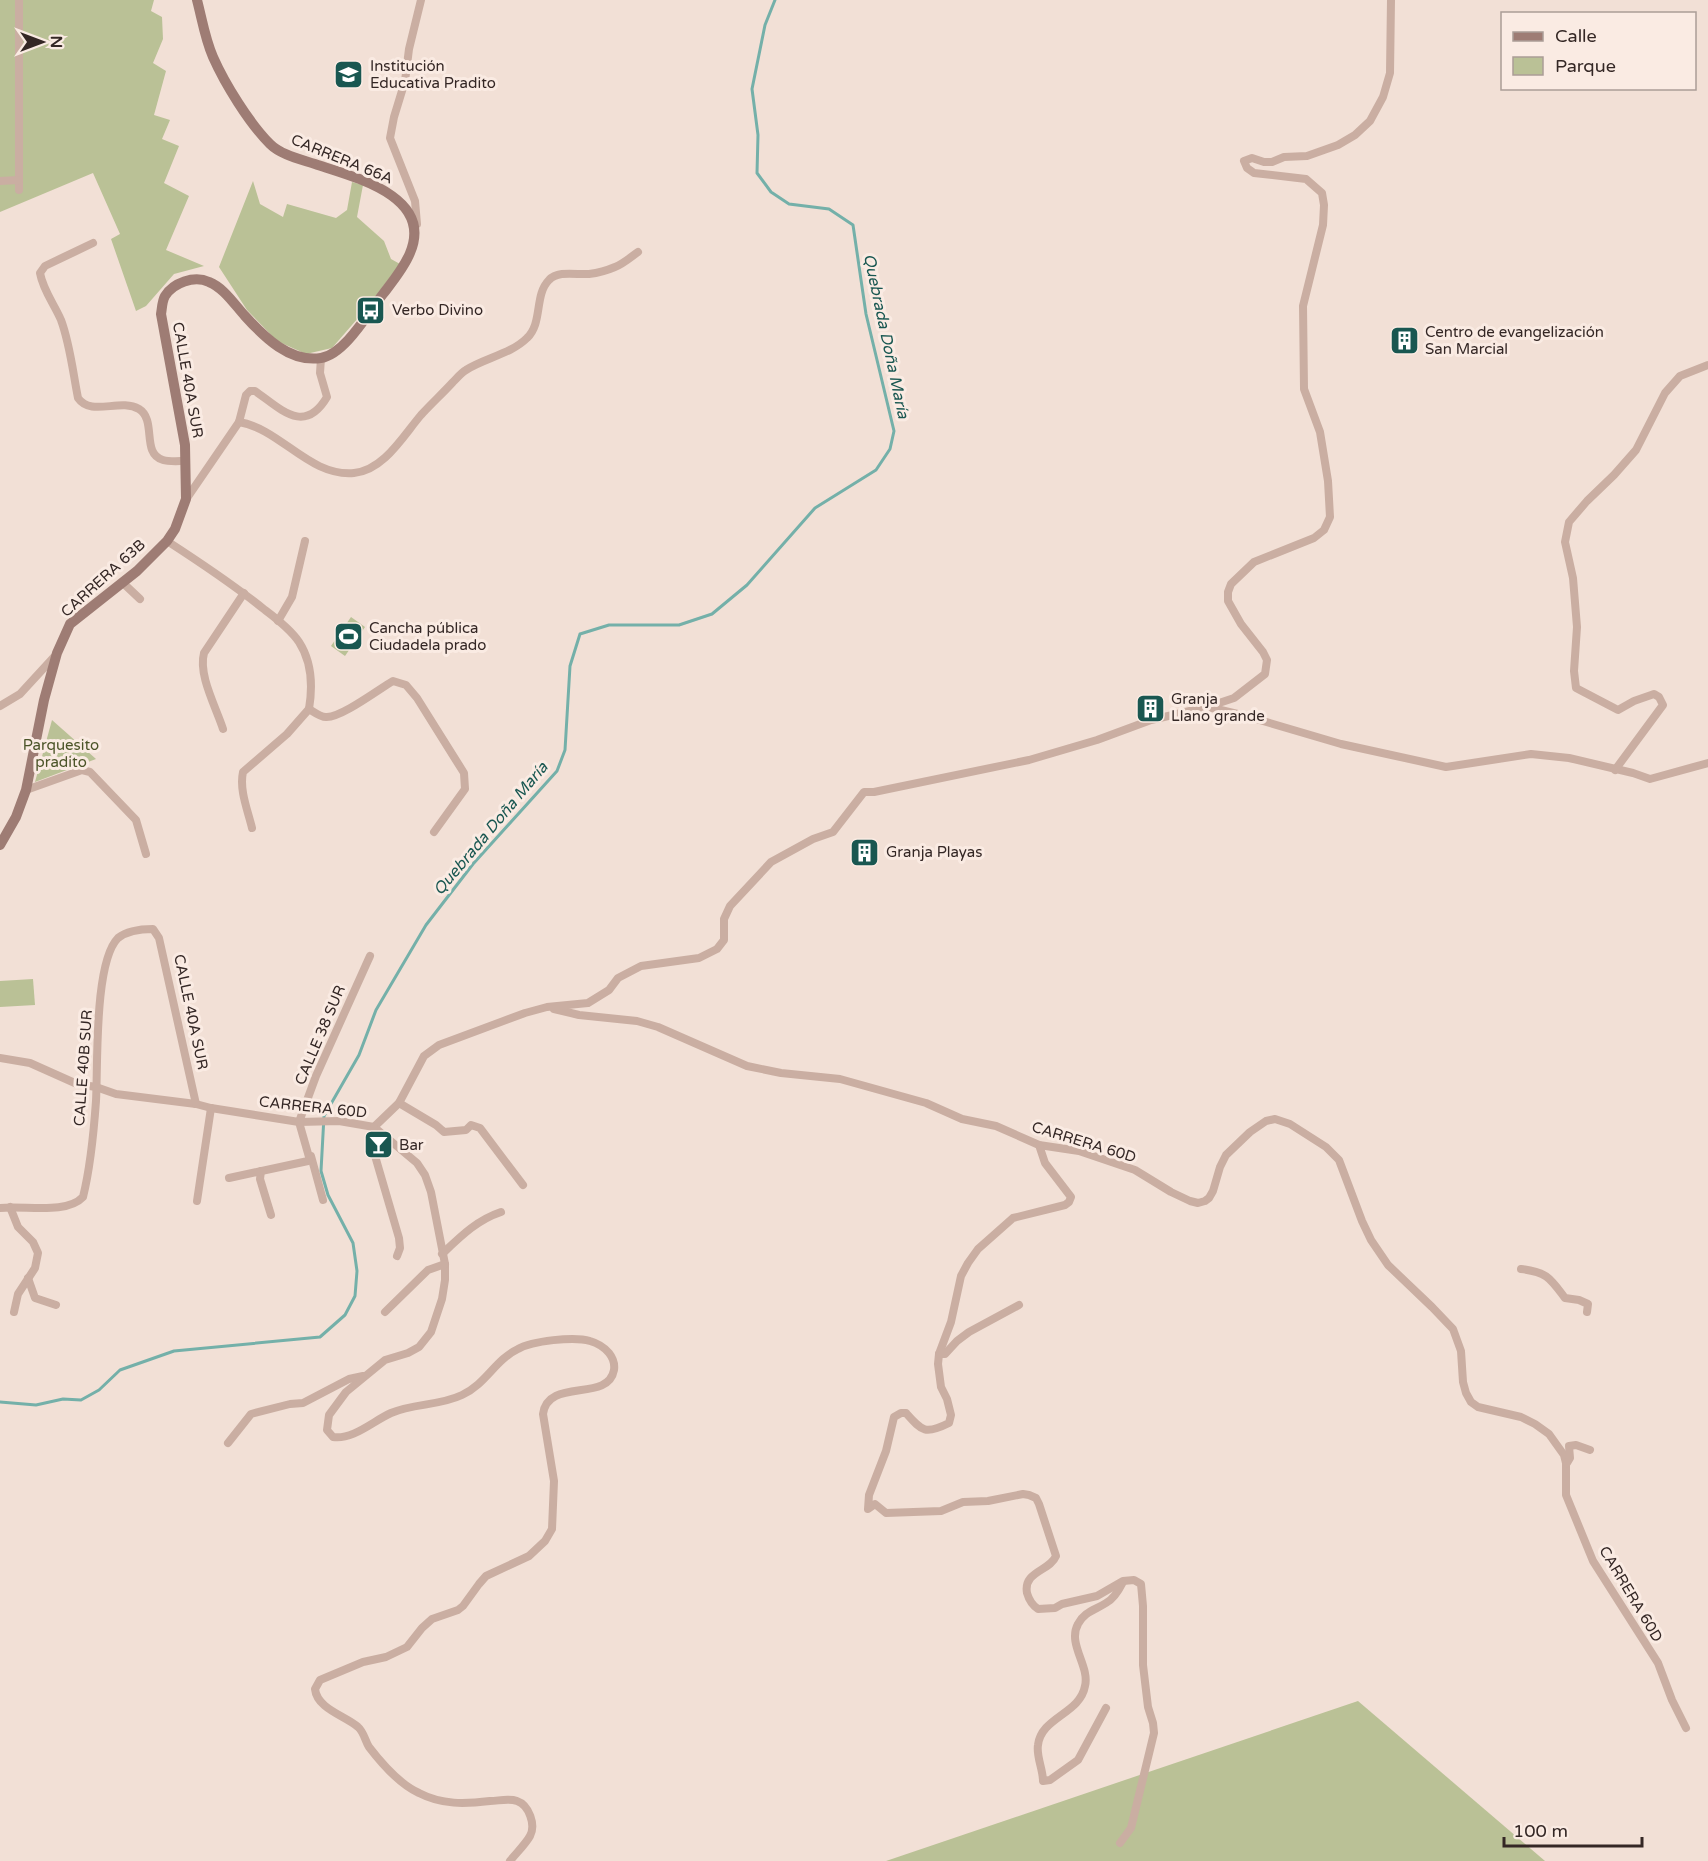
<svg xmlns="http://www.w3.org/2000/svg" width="1708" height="1861" viewBox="0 0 1708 1861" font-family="'Varela Round',sans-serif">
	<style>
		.green { fill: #bac196 }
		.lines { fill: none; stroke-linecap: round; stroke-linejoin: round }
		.stream { stroke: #74b0a9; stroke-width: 3 }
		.street { stroke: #caaea2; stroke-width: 8 }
		.secondary { stroke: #9e7c74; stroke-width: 10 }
		.labels { text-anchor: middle; stroke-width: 6; stroke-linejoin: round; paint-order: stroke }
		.poi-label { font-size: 15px; fill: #342725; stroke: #faebe3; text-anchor: start }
		.street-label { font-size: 15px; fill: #342725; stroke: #faebe3 }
		.park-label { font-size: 15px; fill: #4b5428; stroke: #faebe3 }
		.water-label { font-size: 16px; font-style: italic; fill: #195751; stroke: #faebe3 }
	</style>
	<rect width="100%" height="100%" fill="#f2e0d6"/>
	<!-- green -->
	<g class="green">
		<polygon points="0,0 154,0 151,11 162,17 163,39 153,63 166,71 154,115 170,120 162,139 179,146 164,183 189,196 166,250 204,266 174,274 146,306 136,311 111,239 120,234 93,173 0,212"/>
		<polygon points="253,181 260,204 283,217 287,204 336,218 347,210 352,182 363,185 357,217 384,241 391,259 400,264 365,310 332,348 306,354 277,341 247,310 219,267"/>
		<polygon points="351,617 365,627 345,656 331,646"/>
		<polygon points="52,720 96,759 35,782"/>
		<polygon points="33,979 35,1005 0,1007 0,981"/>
		<polygon points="1358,1701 1545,1861 886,1861"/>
	</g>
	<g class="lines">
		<!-- stream -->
		<polyline class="stream" points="0,1402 36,1405 63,1399 81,1400 99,1390 120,1370 174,1351 320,1337 345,1315 355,1296 357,1271 353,1243 328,1195 321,1171 324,1116 359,1055 376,1010 426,925 473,864 557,771 565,750 570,666 580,634 609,625 679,625 712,614 747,585 815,508 876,470 890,449 894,431 866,314 853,225 829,209 789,204 771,192 757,173 758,135 752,89 765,25 775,0"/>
		<!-- street -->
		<g class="street">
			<polyline points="19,0 19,190"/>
			<polyline points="0,181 19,180"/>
			<polyline points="417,224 415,201 390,138 394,117 405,81 409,49 421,0"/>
			<path d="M93 243 45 266 40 273C43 290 54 304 61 320 70 344 73 373 78 398 91 417 120 398 139 409 157 420 141 454 163 460 169 462 179 461 186 461"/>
			<path d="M239 422C281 429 309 477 354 473 384 470 403 436 421 415 431 404 443 393 453 382 457 378 461 373 466 370 485 358 511 354 527 338 543 323 534 295 549 280 558 270 577 275 589 274 597 273 608 270 615 267 623 264 631 257 638 252"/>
			<path d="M187 498 239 422 246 395 250 391H255C280 408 304 436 327 397L320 373 321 358"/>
			<path d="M167 541C201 563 234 585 265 610 277 619 291 630 299 642 312 662 313 685 309 709"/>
			<polyline points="123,583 140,599"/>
			<polyline points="278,621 292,597 305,541"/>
			<polyline points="0,706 20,694 54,657"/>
			<polyline points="1208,707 1246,716 1341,744 1446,767 1531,754 1569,758 1633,773 1650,779 1708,763"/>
			<path d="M309 709C314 712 320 717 326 717 341 718 379 689 393 681L406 685 417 698 464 773 465 789 434 832"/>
			<path d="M223 729C216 707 198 675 204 653L244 593"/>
			<polyline points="1615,770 1663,705 1659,697 1654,694 1634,701 1618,710 1576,688 1574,671 1577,627 1573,578 1565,542 1569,522 1587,501 1614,475 1636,450 1665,393 1680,376 1708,365"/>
			<polyline points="26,790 82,770 90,772 136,820 146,854"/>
			<path d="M252 828C248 811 239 790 243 772L287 734 309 709"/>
			<polyline points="554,1009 579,1015 637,1021 658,1027 747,1066 781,1073 840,1079 926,1103 962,1119 996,1126 1039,1145 1079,1151 1135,1170 1171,1192 1190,1201 1198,1203 1205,1201 1209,1198 1213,1191 1220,1167 1226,1155 1250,1132 1266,1121 1275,1119 1290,1124 1326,1147 1339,1160 1362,1221 1371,1240 1388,1265 1432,1307 1453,1329 1461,1351 1463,1382 1466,1393 1471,1402 1478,1407 1521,1417 1535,1424 1549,1434 1564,1455 1566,1463 1566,1495 1593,1561 1658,1663 1672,1700 1686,1728"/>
			<path d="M0 1058 30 1063 77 1084 96 1087 116 1094 196 1104 211 1108 299 1122 339 1121 374 1127 417 1163 425 1175 431 1192 445 1264V1280L442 1299 431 1332 419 1347 408 1353 385 1360 346 1392 329 1415 327 1430 333 1437C353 1440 373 1421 391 1413 414 1403 439 1406 462 1395 486 1384 495 1360 518 1349 532 1341 574 1336 590 1341 597 1343 604 1347 609 1353 613 1358 615 1363 614 1370 608 1403 548 1377 543 1414L554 1481 552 1529 545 1541 529 1556 486 1576 479 1584 463 1606 458 1610 432 1619 422 1628 407 1647 386 1657 363 1662 320 1680 315 1689C317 1709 346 1716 358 1727 364 1732 365 1741 369 1747 382 1764 399 1784 419 1793 442 1805 465 1804 490 1801 498 1801 509 1798 517 1801 529 1805 536 1825 530 1836 525 1845 516 1853 510 1861"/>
			<polyline points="399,1103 436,1125 444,1132 466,1130 471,1125 480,1128 523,1185"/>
			<polyline points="374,1127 399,1103 424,1056 439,1045 525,1013 547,1007 588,1003 609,990 618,978 641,966 699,958 717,949 724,940 724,919 730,906 771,862 813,839 833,832 864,792 874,792 1029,760 1097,740 1151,720 1207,707 1234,698 1265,674 1267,660 1263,652 1241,624 1228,601 1228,592 1231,584 1254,562 1314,538 1324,530 1330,517 1328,481 1320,432 1304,389 1303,306 1323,225 1324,205 1322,193 1306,179 1254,173 1247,168 1244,161 1252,158 1264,162 1272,162 1284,157 1307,156 1338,145 1355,135 1370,121 1383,97 1390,73 1391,0"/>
			<polyline points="374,1127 373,1149 399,1238 400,1248 397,1256"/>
			<path d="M1039 1145 1045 1163 1071 1197 1069 1202 1065 1205 1013 1218 978 1249 968 1263 961 1276 951 1322 939 1354 938 1364 941 1387 947 1399 951 1415 949 1423C925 1435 922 1431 906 1413H901L894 1417 886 1451 869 1495 868 1509 875 1504 886 1513 941 1511 963 1502 988 1501 1023 1494 1029 1495 1036 1498 1039 1504 1056 1556C1050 1571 1023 1571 1027 1593 1029 1600 1032 1605 1038 1609L1055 1608 1062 1604 1097 1596 1123 1581 1134 1580 1141 1584 1143 1606V1665L1148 1707 1153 1723 1154 1733 1131 1828 1120 1843"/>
			<polyline points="311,1156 323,1200"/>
			<polyline points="261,1171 260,1179 271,1215"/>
			<polyline points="229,1178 308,1161 309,1157 299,1122 316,1076 370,956"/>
			<polyline points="197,1201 211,1108"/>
			<polyline points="10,1207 18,1227 33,1242 38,1253 35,1268 18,1294 14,1312"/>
			<path d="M0 1208C24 1205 66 1215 83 1197 90 1169 94 1129 96 1101 98 1066 94 962 118 938 127 931 142 929 153 929L159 938 196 1104"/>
			<path d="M442 1254C461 1236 477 1220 501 1212"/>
			<path d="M1521 1269C1547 1272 1550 1278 1565 1298L1579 1300 1588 1304 1587 1312"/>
			<polyline points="28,1278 35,1298 56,1305"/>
			<polyline points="385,1312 428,1270 445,1264"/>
			<polyline points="939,1354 945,1354 957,1341 969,1332 1019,1305"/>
			<polyline points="228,1443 251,1414 290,1404 303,1403 349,1379 363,1376"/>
			<polyline points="1567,1463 1570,1458 1569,1446 1576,1445 1590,1450"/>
			<path d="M1106 1708 1078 1760 1050 1780 1043 1781C1043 1769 1036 1756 1038 1745 1041 1717 1080 1714 1085 1686 1090 1666 1067 1644 1078 1624 1084 1612 1095 1610 1106 1603 1114 1599 1119 1590 1123 1582"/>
		</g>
		<!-- secondary -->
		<path class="secondary" d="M0 845 16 817 26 790 44 700 57 653 70 624 137 571 167 541 175 529 186 499 185 445 161 314C162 309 162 301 165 296 173 283 194 275 209 282 224 288 234 304 245 316 264 337 290 363 321 358 345 354 368 313 383 294 393 281 404 268 410 253 434 196 354 177 315 164 300 159 281 155 270 144 249 123 225 84 213 57 205 39 202 19 197 0"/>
	</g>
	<!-- icons -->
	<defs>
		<symbol id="school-square" viewBox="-11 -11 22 22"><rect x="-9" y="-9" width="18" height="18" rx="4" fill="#195751" stroke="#faebe3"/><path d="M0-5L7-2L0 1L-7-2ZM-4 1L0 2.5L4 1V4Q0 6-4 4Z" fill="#fff"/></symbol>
		<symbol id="bus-square" viewBox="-11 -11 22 22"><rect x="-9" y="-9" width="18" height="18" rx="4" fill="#195751" stroke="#faebe3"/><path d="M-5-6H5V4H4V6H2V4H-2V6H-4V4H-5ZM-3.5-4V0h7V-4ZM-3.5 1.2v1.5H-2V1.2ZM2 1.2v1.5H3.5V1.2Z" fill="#fff"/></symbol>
		<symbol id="building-square" viewBox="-11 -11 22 22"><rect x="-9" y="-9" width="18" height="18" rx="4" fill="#195751" stroke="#faebe3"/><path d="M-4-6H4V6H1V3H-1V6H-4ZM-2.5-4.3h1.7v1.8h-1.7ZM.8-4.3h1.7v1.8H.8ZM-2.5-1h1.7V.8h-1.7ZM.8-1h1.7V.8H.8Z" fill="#fff"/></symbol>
		<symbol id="stadium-square" viewBox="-11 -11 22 22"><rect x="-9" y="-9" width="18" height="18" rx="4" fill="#195751" stroke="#faebe3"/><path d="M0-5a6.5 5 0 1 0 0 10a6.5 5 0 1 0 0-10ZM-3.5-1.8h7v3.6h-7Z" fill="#fff"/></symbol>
		<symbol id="bar-square" viewBox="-11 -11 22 22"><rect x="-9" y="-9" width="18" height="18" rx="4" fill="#195751" stroke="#faebe3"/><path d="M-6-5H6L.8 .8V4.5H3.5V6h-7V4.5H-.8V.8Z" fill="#fff"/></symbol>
	</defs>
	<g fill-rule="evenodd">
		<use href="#school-square" x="332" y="58" width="33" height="33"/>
		<use href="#bus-square" x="354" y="294" width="33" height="33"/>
		<use href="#building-square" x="1388" y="324" width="33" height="33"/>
		<use href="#stadium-square" x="332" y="620" width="33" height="33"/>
		<use href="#building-square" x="1134" y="692" width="33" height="33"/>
		<use href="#building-square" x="848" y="836" width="33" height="33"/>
		<use href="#bar-square" x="362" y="1128" width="33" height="33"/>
	</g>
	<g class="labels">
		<!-- poi labels -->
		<g class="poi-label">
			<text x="370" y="71">Institución<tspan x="370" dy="17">Educativa Pradito</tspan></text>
			<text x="392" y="315">Verbo Divino</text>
			<text x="1425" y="337">Centro de evangelización<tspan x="1425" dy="17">San Marcial</tspan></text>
			<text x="369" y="633">Cancha pública<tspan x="369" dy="17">Ciudadela prado</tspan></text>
			<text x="1171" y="704">Granja<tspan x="1171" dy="17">Llano grande</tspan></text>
			<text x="886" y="857">Granja Playas</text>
			<text x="399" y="1150">Bar</text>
		</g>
		<!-- street labels -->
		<g class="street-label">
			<text transform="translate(342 159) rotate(22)" y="5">CARRERA 66A</text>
			<text transform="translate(188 380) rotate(80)" y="5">CALLE 40A SUR</text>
			<text transform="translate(103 578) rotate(-42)" y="5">CARRERA 63B</text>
			<text transform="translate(191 1012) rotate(78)" y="5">CALLE 40A SUR</text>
			<text transform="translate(320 1035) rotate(-67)" y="5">CALLE 38 SUR</text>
			<text transform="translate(83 1068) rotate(-86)" y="5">CALLE 40B SUR</text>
			<text transform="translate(313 1107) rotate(6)" y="5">CARRERA 60D</text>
			<text transform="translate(1084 1142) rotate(17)" y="5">CARRERA 60D</text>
			<text transform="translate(1631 1594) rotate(59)" y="5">CARRERA 60D</text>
		</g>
		<!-- park labels -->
		<g class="park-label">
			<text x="61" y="750">Parquesito<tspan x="61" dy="17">pradito</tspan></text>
		</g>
		<!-- water labels -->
		<g class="water-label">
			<text transform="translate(887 336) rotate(78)" y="6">Quebrada Doña María</text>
			<text transform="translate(490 828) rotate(-50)" y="6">Quebrada Doña María</text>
		</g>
	</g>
	<!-- legend -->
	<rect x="1501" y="12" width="195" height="78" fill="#faebe3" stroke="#ab9d97" stroke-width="1.5"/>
	<rect x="1513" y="32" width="30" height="9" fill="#9e7c74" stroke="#ab9d97" stroke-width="1.5"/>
	<text x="1555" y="42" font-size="18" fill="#342725">Calle</text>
	<rect x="1513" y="57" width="30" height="18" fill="#bac196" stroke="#ab9d97" stroke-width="1.5"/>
	<text x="1555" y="72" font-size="18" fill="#342725">Parque</text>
	<!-- north arrow -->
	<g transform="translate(42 42) rotate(90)" stroke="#faebe3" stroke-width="4.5" paint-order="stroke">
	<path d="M0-4.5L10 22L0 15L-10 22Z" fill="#342725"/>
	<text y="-9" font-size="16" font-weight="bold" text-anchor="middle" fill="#342725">N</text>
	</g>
	<!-- scale -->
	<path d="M1504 1837v9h138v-9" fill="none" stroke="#342725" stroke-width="3"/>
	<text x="1513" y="1837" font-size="18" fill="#342725" stroke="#faebe3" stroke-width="4.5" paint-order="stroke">100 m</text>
</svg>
